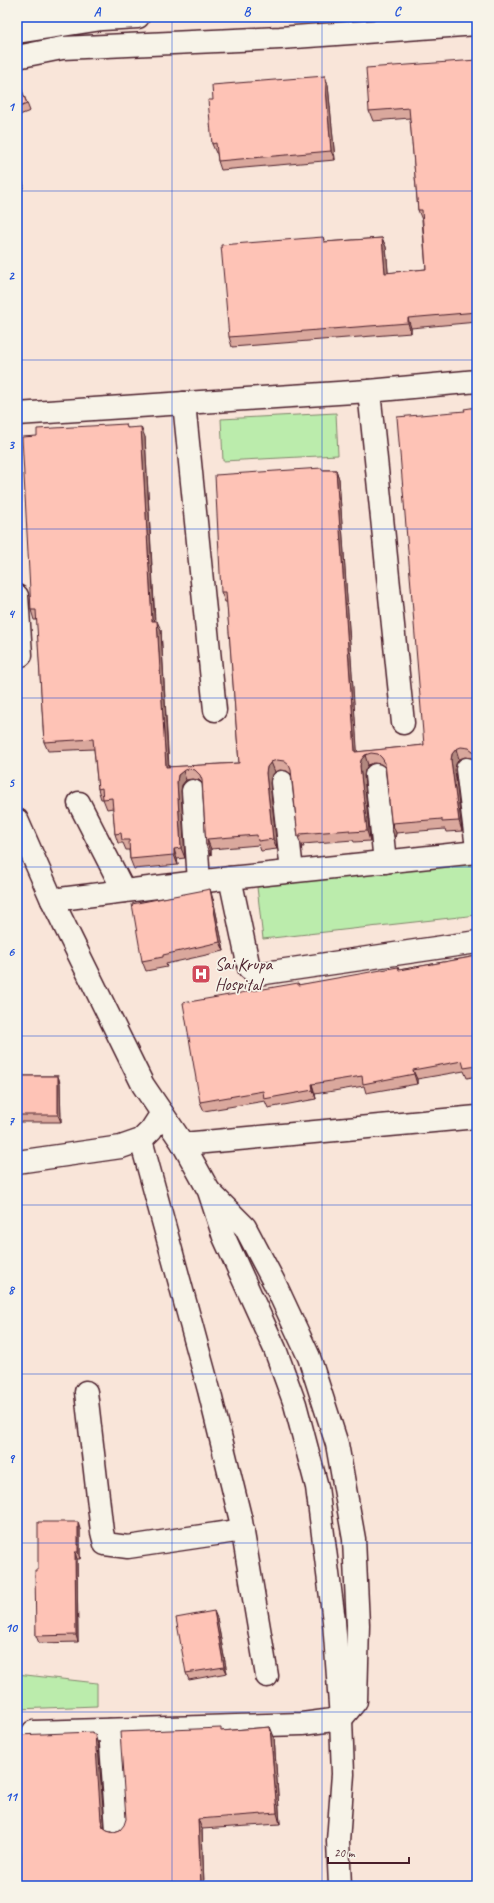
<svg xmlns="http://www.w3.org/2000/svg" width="494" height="1903" viewBox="0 0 494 1903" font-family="Caveat,sans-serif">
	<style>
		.green { fill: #bbecac; stroke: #82866c }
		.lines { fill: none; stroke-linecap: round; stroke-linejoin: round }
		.street-casing { stroke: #4a1f2b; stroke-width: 25 }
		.secondary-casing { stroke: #4a1f2b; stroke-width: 25 }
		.street { stroke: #f7f3e8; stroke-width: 22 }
		.secondary { stroke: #f7f3e8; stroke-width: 22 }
		.wall { fill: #daa89d; stroke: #4a1f2b }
		.shaded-wall { fill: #b2887f; stroke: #4a1f2b }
		.building { fill: #fec3b6; stroke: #4a1f2b }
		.grid { fill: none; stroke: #1d4ed8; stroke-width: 1; stroke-opacity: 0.55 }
		.labels { text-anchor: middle; stroke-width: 3.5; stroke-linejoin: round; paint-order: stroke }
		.poi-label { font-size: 17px; fill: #4a1f2b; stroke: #f7f3e8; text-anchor: start }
		.neatline { fill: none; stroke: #1d4ed8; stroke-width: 1.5 }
		.grid-label { font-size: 13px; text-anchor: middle; font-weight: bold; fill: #1d4ed8 }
	</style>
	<rect width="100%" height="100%" fill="#f9e5d9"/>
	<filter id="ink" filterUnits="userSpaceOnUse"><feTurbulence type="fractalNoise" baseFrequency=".025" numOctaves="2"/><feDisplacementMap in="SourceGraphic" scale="8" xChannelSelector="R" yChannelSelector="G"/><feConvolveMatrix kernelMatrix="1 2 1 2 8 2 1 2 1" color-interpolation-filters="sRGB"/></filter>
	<g filter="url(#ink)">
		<!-- green -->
		<g class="green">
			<polygon points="336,413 338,455 223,461 221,419"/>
			<polygon points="477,862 477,915 263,939 257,887"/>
			<polygon points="17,1674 97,1683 97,1706 17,1709"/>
		</g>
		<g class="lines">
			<defs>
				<g id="street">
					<polyline points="369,391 403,723"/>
					<polyline points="184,403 215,710"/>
					<polyline points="17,414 369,391 477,381"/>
					<polyline points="17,596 21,655"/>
					<polyline points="467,769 477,848"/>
					<polyline points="376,775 385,862"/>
					<polyline points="282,782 292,871"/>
					<polyline points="193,791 199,882"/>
					<polyline points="79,803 124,891"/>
					<polyline points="230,878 249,968 258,974 477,942"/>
					<polyline points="52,900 230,878 477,852"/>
					<polyline points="141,1140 209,1390 241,1521 267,1676"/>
					<polyline points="86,1392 102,1532 105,1544 128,1547 243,1530"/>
					<polyline points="110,1730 117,1830"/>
					<polyline points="33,1732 302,1724 341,1719"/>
				</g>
				<g id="secondary">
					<polyline points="17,32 102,19 138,17"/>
					<polyline points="17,57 62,48 280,38 477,24"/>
					<polyline points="17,820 52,900 143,1085 183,1144 209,1191 224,1237 275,1349 295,1404 317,1487 334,1621 341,1719 343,1774 338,1841 340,1886"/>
					<polyline points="183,1144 477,1117"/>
					<polyline points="17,1162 121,1147 141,1140 151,1130 162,1113"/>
					<polyline points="211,1193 245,1227 275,1284 309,1357 337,1444 354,1539 358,1625 356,1701 341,1719"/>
				</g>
			</defs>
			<!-- street casing -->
			<use href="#street" class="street-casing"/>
			<!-- secondary casing -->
			<use href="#secondary" class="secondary-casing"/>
			<!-- street -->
			<use href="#street" class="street"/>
			<!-- secondary -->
			<use href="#secondary" class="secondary"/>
		</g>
		<!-- wall -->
		<g class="wall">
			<polygon points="477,60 477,322 411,328 411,333 232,347 229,337 323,237 325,242 382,238 386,247 388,273 426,269 422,220 418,210 410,118 373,121 369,111"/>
			<polygon points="325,76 328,85 335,160 221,170 218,161 217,153 216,153 212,144 213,100"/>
			<polygon points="17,80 18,80 30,111 17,116"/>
			<polygon points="465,411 476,761 472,758 465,757 459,759 456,764 455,770 462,831 446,832 445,829 396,833 395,839 392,829 385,767 381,764 374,763 368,765 365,770 364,776 370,841 354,842 353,840 303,844 304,847 302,847 298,837 291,774 287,771 280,770 275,772 271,777 270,783 277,849 261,851 259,845 211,849 211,855 210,855 206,845 202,783 199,780 192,779 186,780 182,785 181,791 185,858 177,859 178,865 134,869 130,859 129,850 126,850 123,843 118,843 115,834 113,808 107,809 103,799 101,799 98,789 94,749 48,751 44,742 37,620 34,620 31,610 37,436 128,428 145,437 155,621 161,630 169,767 239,763 227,602 225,602 221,592 323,470 336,470 339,479 357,752 424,745"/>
			<polygon points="213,899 224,951 166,964 167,967 146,971 142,961"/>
			<polygon points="477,956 477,1076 467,1078 464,1071 417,1079 417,1084 366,1093 364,1086 315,1094 316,1099 268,1108 265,1101 204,1111 200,1102 298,983 299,985 399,970"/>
			<polygon points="17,1030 22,1046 17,1047"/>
			<polygon points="17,1076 58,1076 60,1083 61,1122 17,1122"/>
			<polygon points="80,1529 80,1559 77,1559 78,1642 39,1643 36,1636 38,1570"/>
			<polygon points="217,1618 227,1673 189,1680 186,1673"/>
			<polygon points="270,1727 274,1737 280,1824 202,1829 204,1886 17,1886 21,1859 93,1734 98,1745 104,1828 107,1830 114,1832 120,1830 222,1731"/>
		</g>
		<!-- shaded-wall -->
		<g class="shaded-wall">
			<polygon points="325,76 328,85 335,160 331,151"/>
			<polygon points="21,177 24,186 17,197 17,183"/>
			<polygon points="382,238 386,247 389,283 385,273"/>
			<polygon points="408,318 411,328 411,333 408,323"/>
			<polygon points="141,427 145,437 155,631 152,621"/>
			<polygon points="336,470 339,479 358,762 355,752"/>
			<polygon points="157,621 161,630 169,777 166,767"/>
			<polygon points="456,749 459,759 456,764 455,770 462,831 459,821 451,760 452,754"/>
			<polygon points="365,755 368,765 365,770 364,776 370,841 367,831 360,766 361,760"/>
			<polygon points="271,762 275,772 271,777 270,783 277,849 273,839 266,773 267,767"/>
			<polygon points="183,771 186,780 182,785 181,791 185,858 181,848 177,782 178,775"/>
			<polygon points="392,823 396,833 395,839 392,829"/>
			<polygon points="207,839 211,849 211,855 208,845"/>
			<polygon points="174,849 177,859 178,865 174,855"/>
			<polygon points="210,889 213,899 224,951 220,942"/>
			<polygon points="413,1070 417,1079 417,1084 414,1074"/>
			<polygon points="58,1076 60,1083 61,1122 58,1115"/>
			<polygon points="312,1084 315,1094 316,1099 313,1090"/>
			<polygon points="78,1522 80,1529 80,1559 78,1552"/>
			<polygon points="75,1552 77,1559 78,1642 76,1635"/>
			<polygon points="214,1611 217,1618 227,1673 224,1667"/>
			<polygon points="270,1727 274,1737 280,1824 277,1813"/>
			<polygon points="92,1732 95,1741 95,1734 98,1745 105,1831 101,1820"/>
			<polygon points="198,1819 202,1829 204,1886 201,1886"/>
		</g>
		<!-- building -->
		<g class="building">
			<polygon points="477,60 477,312 408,318 408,323 229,337 221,245 323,237 324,242 382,238 385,273 426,269 422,210 418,210 409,108 369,111 366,68"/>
			<polygon points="325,76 331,151 218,161 216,143 212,144 208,100 213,100 212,85"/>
			<polygon points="17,80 18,80 27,104 17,108"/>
			<polygon points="17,174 21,177 17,183"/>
			<polygon points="477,407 477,767 476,757 473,751 469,748 461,747 456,749 452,754 451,760 459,821 442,822 442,819 392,823 392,829 385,763 382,758 378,754 371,753 365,755 361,760 360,766 367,831 350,832 350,830 300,834 300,837 298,837 291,770 289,765 284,761 277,760 271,762 267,767 266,773 273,839 258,841 257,835 207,839 208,845 206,845 202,780 200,775 195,770 188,769 183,771 178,775 177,782 181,848 174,849 174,855 130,859 129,840 122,840 121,833 115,834 112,798 103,799 102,788 98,789 93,739 44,742 36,610 31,610 22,437 37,436 37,429 126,424 127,428 141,427 152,621 157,621 166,767 239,763 226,592 221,592 215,475 322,468 322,470 336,470 355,752 424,745 397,417 465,411 464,409"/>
			<polygon points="210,889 220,942 163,955 163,957 142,961 132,904"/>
			<polygon points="477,956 477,1066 464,1068 462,1061 413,1070 414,1074 363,1084 362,1076 312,1084 313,1090 264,1099 263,1091 200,1102 183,1003 298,983 298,985 398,967 399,970"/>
			<polygon points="17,1031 20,1039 17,1040"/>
			<rect x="17" y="1076" width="41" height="39"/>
			<polygon points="38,1522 78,1522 78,1552 75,1552 76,1635 36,1636 35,1570 38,1570"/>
			<polygon points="214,1611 224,1667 186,1673 176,1618"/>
			<polygon points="270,1727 277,1813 198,1819 201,1886 17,1886 17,1860 21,1859 17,1795 17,1735 92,1732 92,1734 95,1734 101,1820 103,1827 107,1830 114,1832 120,1830 124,1825 126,1819 120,1732 221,1728 221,1731"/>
		</g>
	</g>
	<!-- grid -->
	<path class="grid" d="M172 17V1886M322 17V1886M17 191H477M17 360H477M17 529H477M17 698H477M17 867H477M17 1036H477M17 1205H477M17 1374H477M17 1543H477M17 1712H477"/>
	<!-- icons -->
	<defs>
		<symbol id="hospital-square" viewBox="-11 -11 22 22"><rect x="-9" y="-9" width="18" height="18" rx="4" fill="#d1495b" stroke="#f7f3e8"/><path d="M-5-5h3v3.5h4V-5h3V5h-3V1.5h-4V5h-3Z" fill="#fff"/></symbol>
	</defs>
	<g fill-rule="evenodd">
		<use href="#hospital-square" x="190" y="963" width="22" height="22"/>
	</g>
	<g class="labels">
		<!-- poi labels -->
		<g class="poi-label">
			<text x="215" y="970">Sai Krupa<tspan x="215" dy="20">Hospital</tspan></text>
		</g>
	</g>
	<!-- margin -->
	<rect width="494" height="1903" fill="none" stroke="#f7f3e8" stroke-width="44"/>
	<!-- scale -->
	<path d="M328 1857v6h81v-6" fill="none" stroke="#4a1f2b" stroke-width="2"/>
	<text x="334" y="1857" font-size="12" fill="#4a1f2b" stroke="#f7f3e8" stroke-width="3" paint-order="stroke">20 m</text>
	<rect x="22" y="22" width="450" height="1859" class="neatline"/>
	<g class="grid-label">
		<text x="97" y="16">A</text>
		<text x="247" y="16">B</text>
		<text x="397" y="16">C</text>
		<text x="11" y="111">1</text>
		<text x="11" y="280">2</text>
		<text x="11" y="449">3</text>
		<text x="11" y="618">4</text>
		<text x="11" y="787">5</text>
		<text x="11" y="956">6</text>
		<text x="11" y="1125">7</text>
		<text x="11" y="1294">8</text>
		<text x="11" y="1463">9</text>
		<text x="11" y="1632">10</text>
		<text x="11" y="1801">11</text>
	</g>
</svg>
